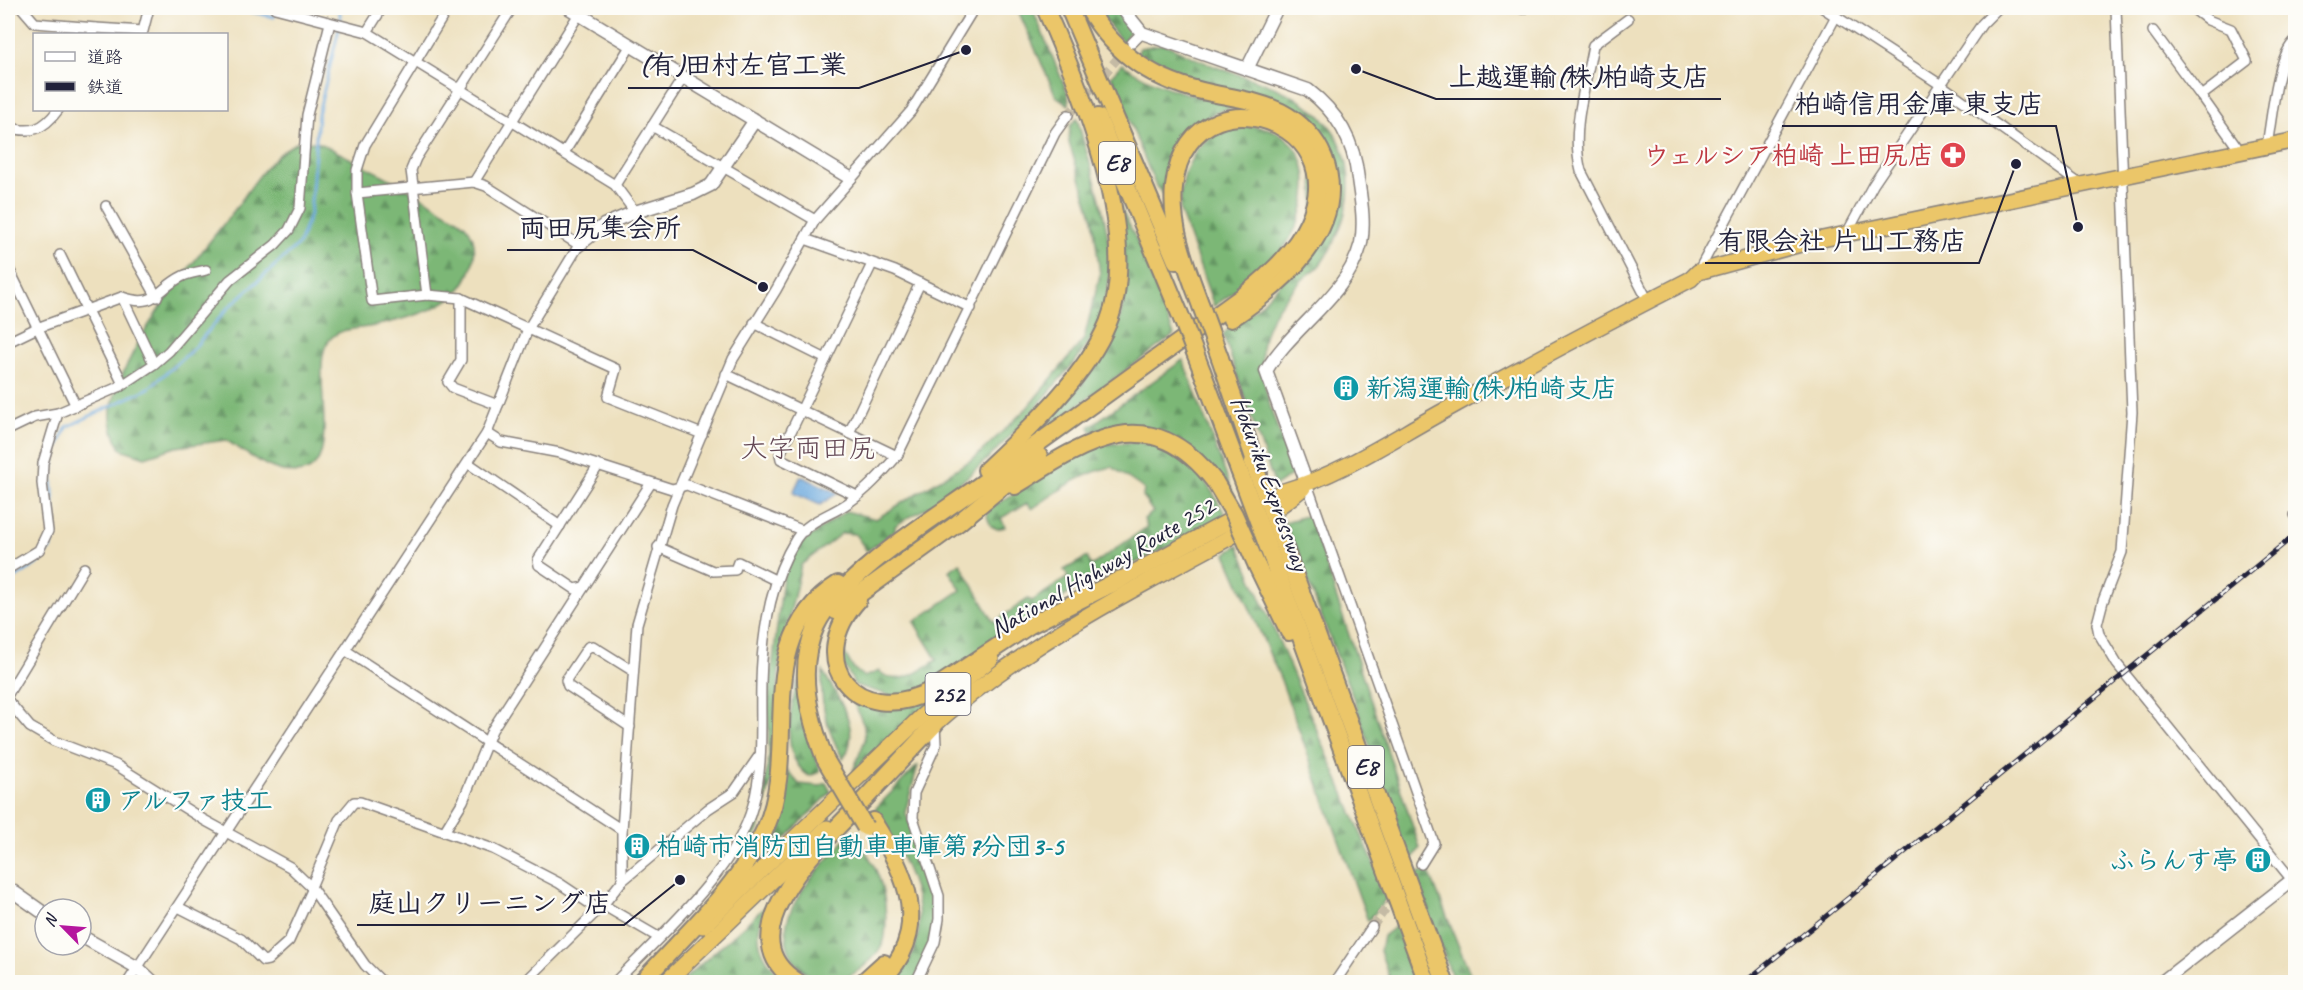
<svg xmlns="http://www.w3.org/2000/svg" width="2303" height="990" viewBox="0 0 2303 990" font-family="Caveat,'Klee One',sans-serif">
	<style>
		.forest { fill: url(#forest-firs); stroke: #4e6c58; stroke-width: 1.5 }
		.water { fill: url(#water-ripples); stroke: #47668c; stroke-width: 1.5 }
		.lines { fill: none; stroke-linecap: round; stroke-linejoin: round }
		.stream { stroke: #6ca9de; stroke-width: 3 }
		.minor-tunnel { stroke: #c4baa4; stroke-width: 9; stroke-dasharray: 9 4.5; stroke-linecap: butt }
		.minor-casing { stroke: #88817c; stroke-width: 12 }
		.tertiary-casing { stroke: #88817c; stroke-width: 15 }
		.trunk-casing { stroke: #88817c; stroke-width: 18 }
		.motorway-casing { stroke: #88817c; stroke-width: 20 }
		.minor { stroke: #fff; stroke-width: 9 }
		.tertiary { stroke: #fff; stroke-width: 12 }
		.trunk { stroke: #ebc669; stroke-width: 15 }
		.motorway { stroke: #ebc669; stroke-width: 16 }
		.rail-casing { stroke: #22223b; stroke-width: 5 }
		.rail { stroke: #fdfcf7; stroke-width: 3; stroke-dasharray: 9; stroke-linecap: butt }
		.motorway-bridge-casing { stroke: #88817c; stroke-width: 20; stroke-linecap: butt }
		.motorway-bridge { stroke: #ebc669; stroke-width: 16 }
		.labels { text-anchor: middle; stroke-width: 4.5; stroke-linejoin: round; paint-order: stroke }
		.shield { fill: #fdfcf7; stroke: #646373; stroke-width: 1.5 }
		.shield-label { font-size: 24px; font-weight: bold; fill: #22223b }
		.health-label { font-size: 26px; font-weight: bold; fill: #be3a42; stroke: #fdfcf7; text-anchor: end }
		.culture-label { font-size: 26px; font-weight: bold; fill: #0d838f; stroke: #fdfcf7; text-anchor: start }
		.street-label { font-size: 26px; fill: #22223b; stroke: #fdfcf7 }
		.neighbourhood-label { font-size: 27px; fill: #644855; stroke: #fdfcf7 }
		.leader { fill: none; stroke: #22223b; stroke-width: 2 }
		.callout-dot { fill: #22223b; stroke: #fdfcf7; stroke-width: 2 }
		.callout-label { font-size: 27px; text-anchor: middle; font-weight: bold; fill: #22223b; stroke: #fdfcf7; stroke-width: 4.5; stroke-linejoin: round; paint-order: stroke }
	</style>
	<defs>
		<pattern id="forest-firs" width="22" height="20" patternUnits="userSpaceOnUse" patternTransform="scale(1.5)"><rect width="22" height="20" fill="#7bb776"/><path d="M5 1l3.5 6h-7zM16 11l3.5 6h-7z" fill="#649462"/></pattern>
		<pattern id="water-ripples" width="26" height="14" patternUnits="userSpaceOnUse" patternTransform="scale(1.5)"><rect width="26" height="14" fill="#6ca9de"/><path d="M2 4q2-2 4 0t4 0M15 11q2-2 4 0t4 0" fill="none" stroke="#5889b5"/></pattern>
	</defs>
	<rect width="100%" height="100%" fill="#fdfcf7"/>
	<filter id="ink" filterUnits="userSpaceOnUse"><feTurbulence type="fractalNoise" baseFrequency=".0167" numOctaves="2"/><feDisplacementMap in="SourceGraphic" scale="12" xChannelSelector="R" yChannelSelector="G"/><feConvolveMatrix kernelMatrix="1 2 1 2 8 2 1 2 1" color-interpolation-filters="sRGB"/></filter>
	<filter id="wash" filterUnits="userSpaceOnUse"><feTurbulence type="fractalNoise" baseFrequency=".008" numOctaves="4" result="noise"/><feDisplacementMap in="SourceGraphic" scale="24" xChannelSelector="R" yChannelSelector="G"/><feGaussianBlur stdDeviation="1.35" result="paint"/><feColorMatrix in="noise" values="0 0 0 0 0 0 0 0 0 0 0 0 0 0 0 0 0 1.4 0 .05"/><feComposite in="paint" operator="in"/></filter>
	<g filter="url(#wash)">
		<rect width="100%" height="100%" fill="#ede0be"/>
		<!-- forest -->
		<g class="forest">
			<polygon points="1017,8 1032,8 1068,94 1069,105 1056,96"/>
			<polygon points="1096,8 1116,8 1130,30 1123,43"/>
			<path d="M1164 44C1183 52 1200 61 1219 68 1246 78 1274 84 1299 100 1362 138 1360 207 1322 262 1317 270 1308 274 1302 280 1285 297 1268 317 1263 341 1256 385 1280 432 1294 473L1275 486 1223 334 1259 306 1315 247 1312 126 1186 83 1137 56 1140 48Z"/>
			<path d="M1122 64C1161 91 1196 96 1241 105 1191 116 1166 144 1165 196L1155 184 1111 76Z"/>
			<path d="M1077 118C1089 163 1106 209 1110 256 1112 286 1102 321 1086 347 1079 358 1069 369 1060 379 1025 423 986 464 941 498 926 510 911 515 895 526V531L867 551 855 534 842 533 801 565 779 663 776 764 757 833 739 863 761 806 769 756 768 702 783 577 800 544 846 511 876 519 976 457 1027 408 1084 339 1100 275 1093 219 1069 143 1070 126Z"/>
			<path d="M1246 126C1253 127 1262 127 1269 129 1319 146 1311 208 1287 243 1271 268 1237 290 1214 306L1180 211 1181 191 1186 170 1197 149 1211 136Z"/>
			<path d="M301 141 320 143C362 165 405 185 444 211 451 215 461 220 466 226 477 239 476 254 471 269 459 308 409 318 374 326 357 330 336 326 326 345 309 380 355 498 273 468 255 461 242 450 226 440L176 447 145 457 121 449C114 436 108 420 112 405 131 334 189 269 233 212 251 188 272 151 301 141Z"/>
			<path d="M1115 196 1137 241 1174 335 1060 418 1039 429C1122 348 1140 311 1115 196Z"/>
			<path d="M1183 360 1235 499C1216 473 1166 424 1131 425 1118 425 1103 436 1091 431L1089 427Z"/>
			<path d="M1148 442C1188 457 1209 480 1227 519L1116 572 1083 584 937 683 895 697 855 685 842 661 844 652 853 668 864 677 879 671C898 689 919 671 937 660L914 622 961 590 949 571 960 563 994 622 1028 599 1032 601 1068 577 1064 570 1087 557 1091 566 1147 527 1144 519 1153 512 1143 497 1144 489 1112 467C1081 473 1058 491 1032 509L1027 503 1001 518 1005 527 997 529 991 526 987 516 990 508 1098 444Z"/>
			<polygon points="1309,515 1420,848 1409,864 1356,705 1285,522"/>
			<polygon points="1238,545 1388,897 1368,921 1281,680 1226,554"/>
			<path d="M823 671C837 698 864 729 843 759 828 732 818 702 823 671Z"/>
			<path d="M798 679C799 711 807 737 819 766L820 772 809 776C779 756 790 709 798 679Z"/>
			<path d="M942 695 853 771 865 740 864 726 852 698C891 712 904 711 942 695Z"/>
			<path d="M918 765 905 812 928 869 935 918 931 943 914 982H894C946 927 906 863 875 809Z"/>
			<polygon points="787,770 799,784 820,786 826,783 831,792 767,857 764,856 781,812"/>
			<path d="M850 832C869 852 882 876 885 904 886 916 887 929 884 941 878 958 850 981 831 981 798 980 778 947 789 916 801 883 830 860 850 832Z"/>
			<polygon points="1420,872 1429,872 1473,982 1454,982 1415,877"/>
			<path d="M767 905C750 939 761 957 786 982H681Z"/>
			<polygon points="1396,926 1416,982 1391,982 1380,951 1383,936"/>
		</g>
		<!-- water -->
		<polygon class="water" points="801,476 838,493 820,505 793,493"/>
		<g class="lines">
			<!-- stream -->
			<g class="stream">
				<polyline points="235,8 274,17 276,9"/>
				<polyline points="8,583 41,561 50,549 55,534 52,477 55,453 67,427 149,388 192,350 228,308 299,244 310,214 318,114 341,21 339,8"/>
			</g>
		</g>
	</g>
	<g filter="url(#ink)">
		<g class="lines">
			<!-- minor-tunnel -->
			<g class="minor-tunnel">
				<polyline points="1068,115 1126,49"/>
				<polyline points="1372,927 1397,894"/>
			</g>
			<defs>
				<g id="minor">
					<polyline points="22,8 35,23 96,28"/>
					<polyline points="275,8 367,32 615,185 635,212"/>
					<polyline points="448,8 365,145 357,170 357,193 372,301 427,295 461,298 616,369 608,397 702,434"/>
					<polyline points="1520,8 1523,9"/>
					<polyline points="1823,8 1941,85 2081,185"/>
					<polyline points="2116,8 2132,412 2122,552 2103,601 2097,624 2099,634 2117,664 2292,880"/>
					<polyline points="2192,8 2208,20 2231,29 2247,61 2201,96 2240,151"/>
					<path d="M1628 19 1593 45C1586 86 1570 130 1581 171L1648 301"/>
					<polyline points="2153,31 2201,96"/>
					<polyline points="367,32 382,8"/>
					<polyline points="92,34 96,28 143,31 149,8"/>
					<polyline points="1132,43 1142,33"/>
					<polyline points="652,126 815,220"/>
					<path d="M8 127C31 134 43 130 58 110"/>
					<path d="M2267 145C2272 120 2276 56 2296 40"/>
					<polyline points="564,153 631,45"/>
					<polyline points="2294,162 2296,161"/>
					<polyline points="474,182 579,14"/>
					<polyline points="615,185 684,76"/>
					<polyline points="106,206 157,297"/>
					<polyline points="1846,235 1873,185 1982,24 1998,8"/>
					<polyline points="805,239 895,271 971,308"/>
					<polyline points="60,255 122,382 121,386"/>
					<polyline points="8,267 76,406"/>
					<polyline points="1698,272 1836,16"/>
					<polyline points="427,295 411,170 416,158 512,8"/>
					<polyline points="122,297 151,358"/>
					<polyline points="461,298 461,360 448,382 453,388 498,405"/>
					<polyline points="754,323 826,359"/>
					<path d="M8 342 37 328 122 297C157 309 156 289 183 276 190 273 199 272 206 270"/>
					<polyline points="726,374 897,456"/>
					<polyline points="8,430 35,417 58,413 121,386 154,364 169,351 230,280 275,245 289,230 300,208 307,115 330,23"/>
					<polyline points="487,433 501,442 560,453 672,489 687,485 804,531"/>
					<polyline points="849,433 920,283"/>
					<polyline points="468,463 560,526"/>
					<polyline points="598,466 538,560 539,565 575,589 584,587 651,483"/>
					<polyline points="1307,484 1434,843 1421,864"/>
					<polyline points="857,496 781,459 780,454 872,264"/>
					<polyline points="2295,515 2296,514"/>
					<polyline points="658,547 713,571 735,570 738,562 775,580"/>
					<polyline points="8,569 39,550 48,531 42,483 43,463 58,413"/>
					<polyline points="345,650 622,830"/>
					<polyline points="8,694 84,568"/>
					<polyline points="8,701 30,727 54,741 116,765 204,820 290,867 311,887 365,965 382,982"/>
					<polyline points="630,727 568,686 566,680 588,647 593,646 633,671"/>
					<polyline points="444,832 463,801 492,730 584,587"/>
					<polyline points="622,881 708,809 734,792 759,756"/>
					<polyline points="311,887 339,820 354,802 360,802 493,849 559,883 598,909"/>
					<polyline points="603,905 658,937"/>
					<polyline points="178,907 241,939 263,961 268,960 289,941 312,890"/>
					<polyline points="128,982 487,433 528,329 579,245 486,186 474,182 357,193"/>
					<polyline points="525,982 603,905 622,881 622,830 637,624 672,505 733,359 776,290 815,220 911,111 974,8"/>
					<path d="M615 982C661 935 736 870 753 805 764 765 760 724 761 683 762 634 770 581 796 539 807 521 831 515 848 503 867 490 882 473 897 456L1055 133 1068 115"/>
					<polyline points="916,982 935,942 939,919 939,896 913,818 914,793 936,745 935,724"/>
					<polyline points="1335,982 1372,927"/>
				</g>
				<g id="tertiary">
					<polyline points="569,8 850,178"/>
					<path d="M1122 8 1142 33 1308 90C1338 113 1354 141 1358 179 1361 200 1365 222 1361 243 1348 296 1292 326 1266 371L1307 484"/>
					<polyline points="1247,69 1277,8"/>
					<polyline points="579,245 604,225 635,212 693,194 711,185 755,120"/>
					<polyline points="8,888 45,914"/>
					<polyline points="81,936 138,968 153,982"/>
					<polyline points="2162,982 2296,877"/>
				</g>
				<g id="trunk">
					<path d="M1111 585 1284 491C1341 474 1391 440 1442 412 1524 366 1607 322 1691 279L1698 272 1808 242 2296 140"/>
					<path d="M926 732C993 671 1068 625 1147 582 1199 553 1257 527 1303 488"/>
					<polyline points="703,926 922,716 991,659"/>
					<polyline points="666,982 827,828"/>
				</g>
				<g id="motorway">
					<polyline points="1069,8 1176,261"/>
					<path d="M1088 8C1116 56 1156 82 1211 93 1235 98 1259 101 1281 112 1300 122 1316 138 1324 158 1351 228 1281 285 1231 319"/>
					<polyline points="1098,117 1182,319"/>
					<polyline points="1220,358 1259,473"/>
					<polyline points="1202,371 1239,470"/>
					<path d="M986 470C1028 430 1086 377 1108 323 1143 237 1081 89 1045 8"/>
					<path d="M1015 486C1087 440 1150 398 1215 482"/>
					<polyline points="1286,551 1445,982"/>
					<polyline points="1272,558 1427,982"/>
					<polyline points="1257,566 1289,632"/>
					<path d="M858 600C802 663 857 728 930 691L1030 625 1121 579"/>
					<polyline points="836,611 958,523 1039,456"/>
					<path d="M825 759C809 717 796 669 816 626 838 578 928 522 973 490 1063 425 1153 361 1243 296 1438 146 1188 41 1174 187 1170 228 1187 268 1201 306"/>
					<path d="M873 821C906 873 934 931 880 982"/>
					<path d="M642 982C685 934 739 887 766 827 801 747 750 639 838 584"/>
					<path d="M798 982C721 936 825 840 860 804 885 777 910 751 935 724"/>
					<polyline points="863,982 884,963"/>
				</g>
			</defs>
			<!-- minor casing -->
			<use href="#minor" class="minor-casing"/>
			<!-- tertiary casing -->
			<use href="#tertiary" class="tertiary-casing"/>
			<!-- trunk casing -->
			<use href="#trunk" class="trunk-casing"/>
			<!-- motorway casing -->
			<use href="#motorway" class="motorway-casing"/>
			<!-- minor -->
			<use href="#minor" class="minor"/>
			<!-- tertiary -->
			<use href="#tertiary" class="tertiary"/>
			<!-- trunk -->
			<use href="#trunk" class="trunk"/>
			<!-- motorway -->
			<use href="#motorway" class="motorway"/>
			<defs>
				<polyline id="rail" points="1745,982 2296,534"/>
			</defs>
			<!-- rail casing -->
			<use href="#rail" class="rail-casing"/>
			<!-- rail -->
			<use href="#rail" class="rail"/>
			<defs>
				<g id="motorway-bridge">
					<polyline points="1201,306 1220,358"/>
					<polyline points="1182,319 1202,371"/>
					<polyline points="1253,462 1286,551"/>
					<polyline points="1239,470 1272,558"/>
					<polyline points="1215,482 1234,514 1257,566"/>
					<polyline points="825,759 865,827"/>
				</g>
			</defs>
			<!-- motorway-bridge casing -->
			<use href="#motorway-bridge" class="motorway-bridge-casing"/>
			<!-- motorway-bridge -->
			<use href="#motorway-bridge" class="motorway-bridge"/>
		</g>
	</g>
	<!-- icons -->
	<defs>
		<symbol id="pharmacy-disc" viewBox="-11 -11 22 22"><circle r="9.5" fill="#e0444e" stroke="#fdfcf7"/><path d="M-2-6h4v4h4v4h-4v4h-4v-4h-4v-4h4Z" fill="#fff"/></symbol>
		<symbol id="building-disc" viewBox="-11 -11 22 22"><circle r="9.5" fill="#0f9aa8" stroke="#fdfcf7"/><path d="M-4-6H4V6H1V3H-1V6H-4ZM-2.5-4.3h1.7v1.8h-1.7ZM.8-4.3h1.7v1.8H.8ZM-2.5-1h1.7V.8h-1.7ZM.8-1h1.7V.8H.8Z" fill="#fff"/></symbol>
	</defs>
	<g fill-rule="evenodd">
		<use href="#pharmacy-disc" x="1938" y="140" width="30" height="30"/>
		<use href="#building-disc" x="1331" y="373" width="30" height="30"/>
		<use href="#building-disc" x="83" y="785" width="30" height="30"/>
		<use href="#building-disc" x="622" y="831" width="30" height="30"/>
		<use href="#building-disc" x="2243" y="845" width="30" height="30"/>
	</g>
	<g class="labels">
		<!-- shield labels -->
		<g class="shield">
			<rect x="1099" y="142" width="36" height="42" rx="4.5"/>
			<rect x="925.5" y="673" width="45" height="42" rx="4.5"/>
			<rect x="1348" y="746" width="36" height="42" rx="4.5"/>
		</g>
		<g class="shield-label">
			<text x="1117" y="171">E8</text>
			<text x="948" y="702">252</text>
			<text x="1366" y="775">E8</text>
		</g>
		<!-- health labels -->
		<g class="health-label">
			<text x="1934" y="164">ウェルシア柏崎 上田尻店</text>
		</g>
		<!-- culture labels -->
		<g class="culture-label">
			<text x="1366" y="397">新潟運輸(株)柏崎支店</text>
			<text x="118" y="809">アルファ技工</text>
			<text x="656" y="855">柏崎市消防団自動車車庫第7分団3-5</text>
			<text x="2238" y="869" text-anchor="end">ふらんす亭</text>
		</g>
		<!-- street labels -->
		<g class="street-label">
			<text transform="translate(1271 483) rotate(70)" y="9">Hokuriku Expressway</text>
			<text transform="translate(1102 567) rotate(-30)" y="9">National Highway Route 252</text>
		</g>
		<!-- neighbourhood labels -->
		<g class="neighbourhood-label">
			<text x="808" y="457">大字両田尻</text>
		</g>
	</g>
	<!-- callouts -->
	<path class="leader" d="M966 50L859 88H628M1356 69L1436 99H1721M2078 227L2056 126H1782M763 287L693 250H507M2016 164L1979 263H1705M680 880L624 925H357"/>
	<g class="callout-dot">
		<circle cx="966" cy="50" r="6"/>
		<circle cx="1356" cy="69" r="6"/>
		<circle cx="2078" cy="227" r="6"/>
		<circle cx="763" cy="287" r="6"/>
		<circle cx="2016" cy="164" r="6"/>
		<circle cx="680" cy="880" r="6"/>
	</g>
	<g class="callout-label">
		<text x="743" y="74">(有)田村左官工業</text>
		<text x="1579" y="86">上越運輸(株)柏崎支店</text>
		<text x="1919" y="113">柏崎信用金庫 東支店</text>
		<text x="600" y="237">両田尻集会所</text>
		<text x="1842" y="250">有限会社 片山工務店</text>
		<text x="490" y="912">庭山クリーニング店</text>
	</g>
	<!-- margin -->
	<rect width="2303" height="990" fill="none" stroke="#fdfcf7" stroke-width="30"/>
	<!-- legend -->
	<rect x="33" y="33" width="195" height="78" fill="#fdfcf7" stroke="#a5a5ac" stroke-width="1.5"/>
	<rect x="45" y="52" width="30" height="9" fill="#ffffff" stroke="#a5a5ac" stroke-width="1.5"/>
	<text x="87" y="63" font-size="18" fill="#22223b">道路</text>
	<rect x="45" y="82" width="30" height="9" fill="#22223b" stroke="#a5a5ac" stroke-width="1.5"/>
	<text x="87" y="93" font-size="18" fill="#22223b">鉄道</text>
	<!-- north arrow -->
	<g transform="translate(63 927) rotate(295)"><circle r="28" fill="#fdfcf7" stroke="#a5a5ac" stroke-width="1.5"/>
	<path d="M0-4.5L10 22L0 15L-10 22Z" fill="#b5179e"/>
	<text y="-9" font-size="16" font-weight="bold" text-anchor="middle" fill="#22223b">N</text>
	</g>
</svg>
